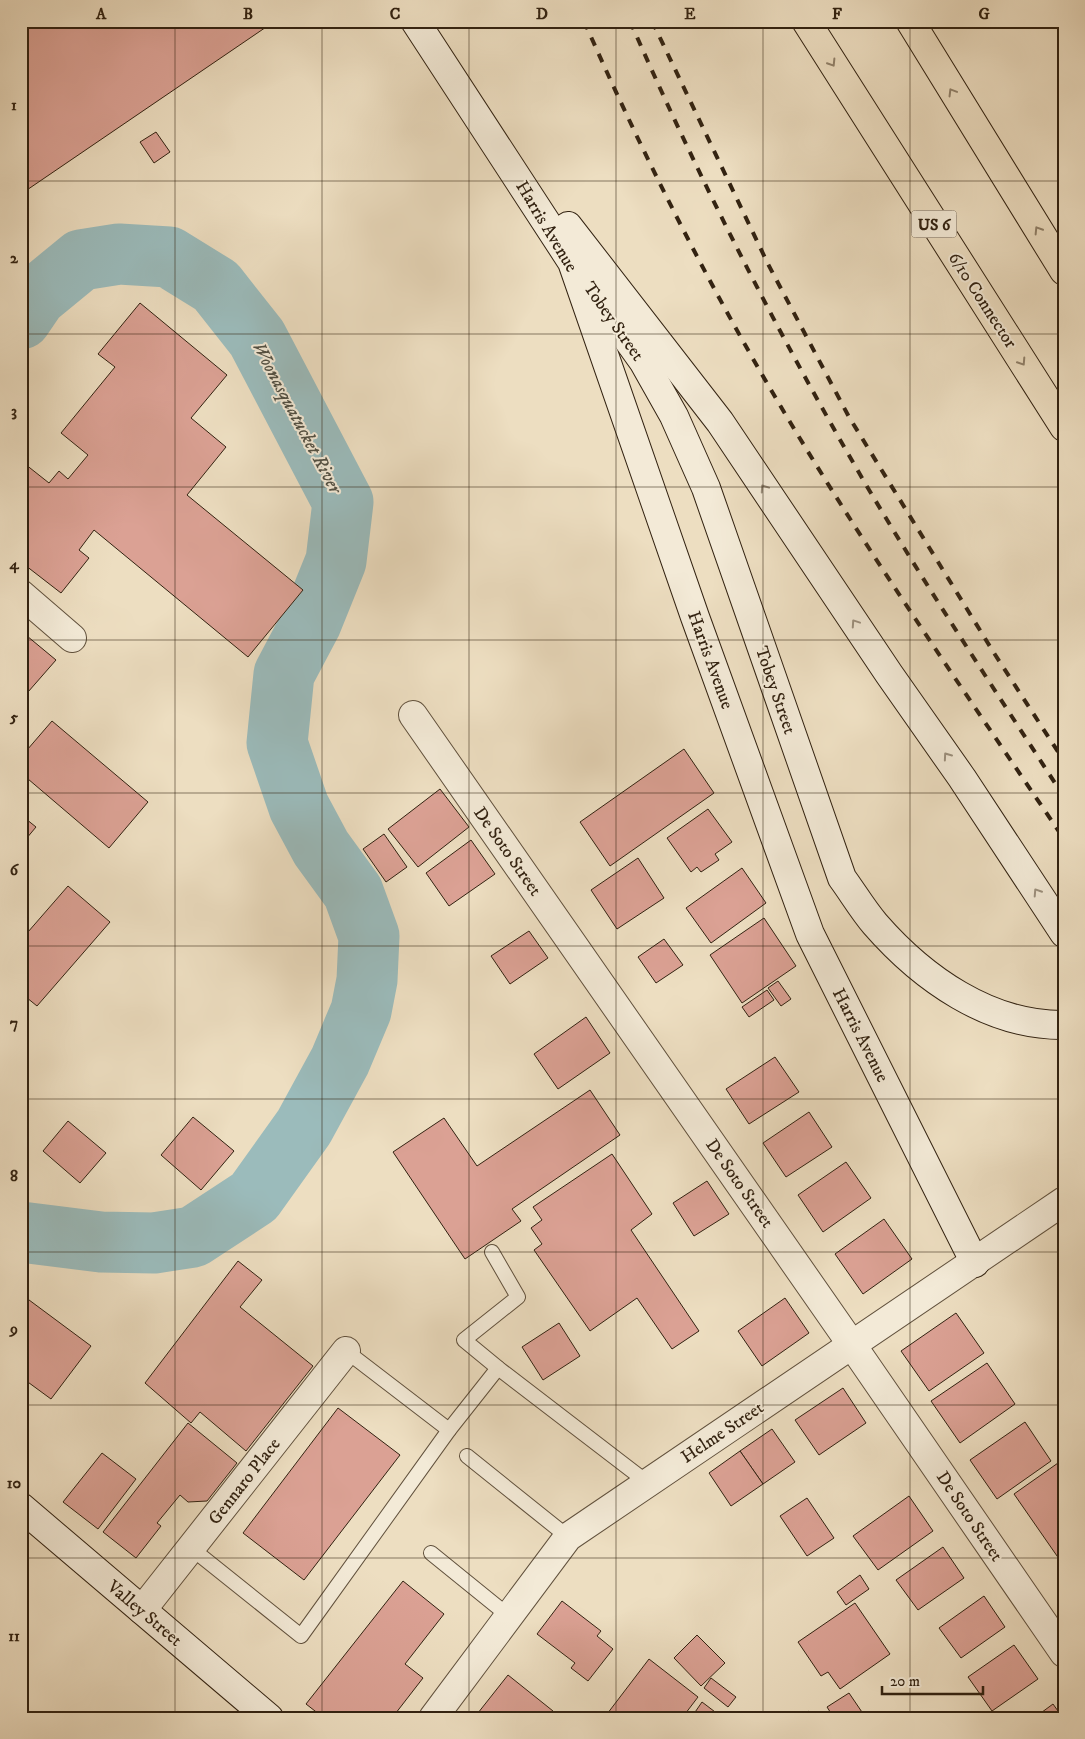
<svg xmlns="http://www.w3.org/2000/svg" width="1085" height="1739" viewBox="0 0 1085 1739" font-family="'IM FELL DW Pica',serif">
	<style>
		.lines { fill: none; stroke-linecap: round; stroke-linejoin: round }
		.river { stroke: #9bbbbb; stroke-width: 61 }
		.building { fill: #dba194; stroke: #322211 }
		.lane-casing { stroke: #61513d; stroke-width: 16 }
		.street-casing { stroke: #61513d; stroke-width: 30 }
		.secondary-casing { stroke: #322211; stroke-width: 30 }
		.highway-casing { stroke: #322211; stroke-width: 30 }
		.lane { stroke: #f3ead7; stroke-width: 14 }
		.street { stroke: #f3ead7; stroke-width: 28 }
		.secondary { stroke: #f3ead7; stroke-width: 28 }
		.highway { stroke: #eddec1; stroke-width: 28 }
		.rail { stroke: #322211; stroke-width: 4; stroke-dasharray: 9 9; stroke-linecap: butt }
		.oneway { stroke: #908069 }
		.oneway2 { stroke: #9c907e }
		.grid { fill: none; stroke: #322211; stroke-width: 1; stroke-opacity: 0.55 }
		.labels { text-anchor: middle; stroke-width: 4; stroke-linejoin: round; paint-order: stroke }
		.shield { fill: #f3ead7; stroke: #6c5e4c; stroke-width: 1 }
		.shield-label { font-size: 16px; font-weight: bold; fill: #322211 }
		.street-label { font-size: 18px; fill: #322211; stroke: #f3ead7 }
		.water-label { font-size: 19px; font-style: italic; fill: #525044; stroke: #f3ead7 }
		.neatline { fill: none; stroke: #322211; stroke-width: 2 }
		.grid-label { font-size: 16px; text-anchor: middle; font-weight: bold; fill: #322211 }
	</style>
	<rect width="100%" height="100%" fill="#eddec1"/>
	<filter id="stains"><feTurbulence type="fractalNoise" baseFrequency=".004" numOctaves="4"/><feColorMatrix values="0 0 0 0 .2 0 0 0 0 .09 0 0 0 0 .02 0 0 0 .5 -.17"/></filter>
	<radialGradient id="worn" r=".72"><stop offset=".6" stop-color="#630" stop-opacity="0"/><stop offset="1" stop-color="#630" stop-opacity=".3"/></radialGradient>
	<g class="lines">
		<!-- river -->
		<polyline class="river" points="21,319 36,297 81,260 119,254 169,257 216,286 257,338 343,502 336,561 311,623 284,674 277,743 299,807 321,848 353,892 369,936 367,980 361,1011 340,1061 304,1127 254,1197 193,1237 154,1243 101,1242 21,1232"/>
	</g>
	<!-- building -->
	<g class="building">
		<polygon points="21,21 275,21 21,194"/>
		<polygon points="156,132 170,152 154,163 140,142"/>
		<polygon points="140,303 227,375 191,418 226,447 187,495 303,590 248,657 94,530 79,550 89,558 61,593 21,562 21,469 25,464 49,483 59,471 68,479 88,455 61,433 115,367 98,354"/>
		<polygon points="21,631 56,660 21,700"/>
		<polygon points="52,721 148,802 109,848 21,773 21,757"/>
		<polygon points="684,749 714,793 610,866 580,822"/>
		<polygon points="440,789 469,827 418,867 388,829"/>
		<polygon points="708,809 732,842 715,854 719,860 701,872 697,867 691,872 667,838"/>
		<polygon points="21,815 36,827 21,845"/>
		<polygon points="384,834 407,867 386,882 363,849"/>
		<polygon points="471,840 495,874 449,906 426,873"/>
		<polygon points="638,858 664,898 617,929 591,890"/>
		<polygon points="742,868 766,903 711,943 686,908"/>
		<polygon points="68,886 110,922 37,1006 21,993 21,940"/>
		<polygon points="764,918 796,966 742,1003 710,955"/>
		<polygon points="529,931 548,958 510,984 491,956"/>
		<polygon points="664,939 683,965 656,983 638,957"/>
		<polygon points="778,981 791,999 781,1006 768,988"/>
		<polygon points="767,990 774,1000 749,1017 742,1007"/>
		<polygon points="586,1017 610,1053 558,1089 534,1054"/>
		<polygon points="775,1057 799,1092 749,1124 726,1089"/>
		<polygon points="590,1090 620,1135 512,1209 521,1221 465,1259 393,1152 444,1118 477,1166"/>
		<polygon points="809,1112 832,1147 786,1177 763,1143"/>
		<polygon points="193,1117 234,1151 201,1190 161,1155"/>
		<polygon points="68,1121 106,1153 80,1183 43,1151"/>
		<polygon points="612,1154 652,1214 631,1230 699,1331 672,1349 637,1298 590,1331 534,1250 542,1244 531,1228 542,1220 533,1207"/>
		<polygon points="846,1162 871,1198 823,1232 798,1195"/>
		<polygon points="707,1181 729,1214 694,1236 673,1203"/>
		<polygon points="884,1219 912,1259 863,1294 835,1254"/>
		<polygon points="238,1261 262,1280 240,1307 313,1366 246,1451 200,1412 191,1423 145,1383"/>
		<polygon points="21,1294 91,1346 51,1399 21,1377"/>
		<polygon points="785,1298 809,1333 762,1366 738,1331"/>
		<polygon points="956,1313 984,1353 929,1391 901,1351"/>
		<polygon points="559,1323 580,1356 543,1380 522,1347"/>
		<polygon points="987,1363 1015,1404 960,1443 931,1401"/>
		<polygon points="843,1388 866,1423 819,1455 795,1420"/>
		<polygon points="338,1408 400,1455 304,1580 243,1533"/>
		<polygon points="1025,1422 1051,1461 997,1499 970,1460"/>
		<polygon points="188,1423 237,1463 207,1501 188,1502 180,1495 157,1523 161,1526 136,1558 103,1532"/>
		<polygon points="772,1429 795,1462 763,1484 740,1451"/>
		<polygon points="740,1451 763,1484 731,1506 709,1473"/>
		<polygon points="102,1453 136,1479 98,1529 63,1502"/>
		<polygon points="1058,1463 1064,1471 1064,1566 1014,1494"/>
		<polygon points="909,1496 933,1531 878,1570 853,1536"/>
		<polygon points="807,1498 834,1538 807,1556 780,1516"/>
		<polygon points="943,1547 964,1578 918,1610 896,1580"/>
		<polygon points="860,1575 869,1589 846,1605 837,1592"/>
		<polygon points="403,1581 444,1614 405,1664 423,1678 392,1718 324,1718 306,1704"/>
		<polygon points="984,1596 1005,1627 961,1658 939,1628"/>
		<polygon points="562,1601 601,1631 597,1636 613,1649 588,1681 571,1668 575,1663 537,1634"/>
		<polygon points="855,1603 890,1654 840,1689 828,1672 821,1676 798,1642"/>
		<polygon points="697,1635 725,1663 701,1686 674,1658"/>
		<polygon points="1014,1645 1038,1679 992,1711 968,1677"/>
		<polygon points="649,1659 698,1697 682,1718 604,1718"/>
		<polygon points="508,1675 553,1711 548,1718 474,1718"/>
		<polygon points="711,1678 736,1697 728,1707 704,1688"/>
		<polygon points="849,1693 866,1718 834,1718 827,1707"/>
		<polygon points="702,1702 723,1718 691,1718"/>
		<polygon points="1053,1704 1063,1718 1034,1718"/>
		<polygon points="808,1711 817,1718 804,1716"/>
	</g>
	<g class="lines">
		<defs>
			<g id="lane">
				<polyline points="492,1252 518,1297 464,1340 498,1368"/>
				<polyline points="346,1351 449,1430 498,1368 648,1483"/>
				<polyline points="467,1456 568,1537"/>
				<polyline points="191,1548 301,1636 449,1430"/>
				<polyline points="431,1553 510,1617"/>
			</g>
			<g id="street">
				<polyline points="21,594 72,638"/>
				<polyline points="413,715 852,1345 1064,1653"/>
				<polyline points="142,1610 346,1351"/>
				<polyline points="433,1718 568,1537 1064,1201"/>
			</g>
			<g id="secondary">
				<polyline points="415,21 572,262 695,617 810,934 975,1263"/>
				<polyline points="568,226 720,422 889,674 962,778 1064,933"/>
				<path d="M590 287 643 361 674 416 706 488 842 878C853 893 863 910 875 924 922 978 989 1026 1064 1025"/>
				<polyline points="21,1507 269,1718"/>
			</g>
			<g id="highway">
				<polyline points="806,21 1064,427"/>
				<polyline points="910,21 1064,271"/>
			</g>
		</defs>
		<!-- lane casing -->
		<use href="#lane" class="lane-casing"/>
		<!-- street casing -->
		<use href="#street" class="street-casing"/>
		<!-- secondary casing -->
		<use href="#secondary" class="secondary-casing"/>
		<!-- highway casing -->
		<use href="#highway" class="highway-casing"/>
		<!-- lane -->
		<use href="#lane" class="lane"/>
		<!-- street -->
		<use href="#street" class="street"/>
		<!-- secondary -->
		<use href="#secondary" class="secondary"/>
		<!-- highway -->
		<use href="#highway" class="highway"/>
		<!-- rail -->
		<g class="rail">
			<path d="M584 21C643 155 709 286 784 412 871 558 969 698 1064 839"/>
			<path d="M630 21C699 179 778 334 865 483 928 590 997 693 1064 797"/>
			<polyline points="652,21 768,264 849,417 994,653 1064,761"/>
		</g>
	</g>
	<!-- one-way arrows -->
	<defs><path id="oneway-chevron" d="M-2-3.5L2.5 0L-2 3.5" fill="none" stroke-width="1.6" stroke-linecap="round" stroke-linejoin="round" transform="scale(1.25)"/></defs>
	<g class="oneway">
		<use href="#oneway-chevron" transform="translate(832 63) rotate(58)"/>
		<use href="#oneway-chevron" transform="translate(952 92) rotate(-121)"/>
		<use href="#oneway-chevron" transform="translate(1038 230) rotate(-122)"/>
		<use href="#oneway-chevron" transform="translate(1022 362) rotate(57)"/>
	</g>
	<g class="oneway2">
		<use href="#oneway-chevron" transform="translate(764 488) rotate(-124)"/>
		<use href="#oneway-chevron" transform="translate(855 623) rotate(-124)"/>
		<use href="#oneway-chevron" transform="translate(947 756) rotate(-125)"/>
		<use href="#oneway-chevron" transform="translate(1037 892) rotate(-123)"/>
	</g>
	<!-- grid -->
	<path class="grid" d="M175 21V1718M322 21V1718M469 21V1718M616 21V1718M763 21V1718M910 21V1718M21 181H1064M21 334H1064M21 487H1064M21 640H1064M21 793H1064M21 946H1064M21 1099H1064M21 1252H1064M21 1405H1064M21 1558H1064"/>
	<g class="labels">
		<!-- shield labels -->
		<rect class="shield" x="911.5" y="210.5" width="45" height="27" rx="4"/>
		<g class="shield-label">
			<text x="934" y="230">US 6</text>
		</g>
		<!-- street labels -->
		<g class="street-label">
			<text transform="translate(547 226) rotate(59)" y="6">Harris Avenue</text>
			<text transform="translate(983 300) rotate(57)" y="6">6/10 Connector</text>
			<text transform="translate(614 321) rotate(55)" y="6">Tobey Street</text>
			<text transform="translate(711 660) rotate(70)" y="6">Harris Avenue</text>
			<text transform="translate(776 690) rotate(71)" y="6">Tobey Street</text>
			<text transform="translate(508 851) rotate(55)" y="6">De Soto Street</text>
			<text transform="translate(861 1035) rotate(63)" y="6">Harris Avenue</text>
			<text transform="translate(740 1183) rotate(55)" y="6">De Soto Street</text>
			<text transform="translate(722 1432) rotate(-34)" y="6">Helme Street</text>
			<text transform="translate(244 1481) rotate(-52)" y="6">Gennaro Place</text>
			<text transform="translate(970 1516) rotate(56)" y="6">De Soto Street</text>
			<text transform="translate(145 1613) rotate(40)" y="6">Valley Street</text>
		</g>
		<!-- water labels -->
		<g class="water-label">
			<text transform="translate(298 417) rotate(62)" y="7">Woonasquatucket River</text>
		</g>
	</g>
	<!-- margin -->
	<rect width="1085" height="1739" fill="none" stroke="#eddec1" stroke-width="55"/>
	<!-- scale -->
	<path d="M882 1686v8h101v-8" fill="none" stroke="#322211" stroke-width="2.5"/>
	<text x="890" y="1686" font-size="15" fill="#322211" stroke="#f3ead7" stroke-width="4" paint-order="stroke">20 m</text>
	<rect x="28" y="28" width="1030" height="1684" class="neatline"/>
	<g class="grid-label">
		<text x="101" y="19">A</text>
		<text x="248" y="19">B</text>
		<text x="395" y="19">C</text>
		<text x="542" y="19">D</text>
		<text x="690" y="19">E</text>
		<text x="837" y="19">F</text>
		<text x="984" y="19">G</text>
		<text x="14" y="110">1</text>
		<text x="14" y="263">2</text>
		<text x="14" y="416">3</text>
		<text x="14" y="569">4</text>
		<text x="14" y="722">5</text>
		<text x="14" y="875">6</text>
		<text x="14" y="1028">7</text>
		<text x="14" y="1181">8</text>
		<text x="14" y="1334">9</text>
		<text x="14" y="1488">10</text>
		<text x="14" y="1641">11</text>
	</g>
	<rect width="100%" height="100%" filter="url(#stains)"/>
	<rect width="100%" height="100%" fill="url(#worn)"/>
</svg>
